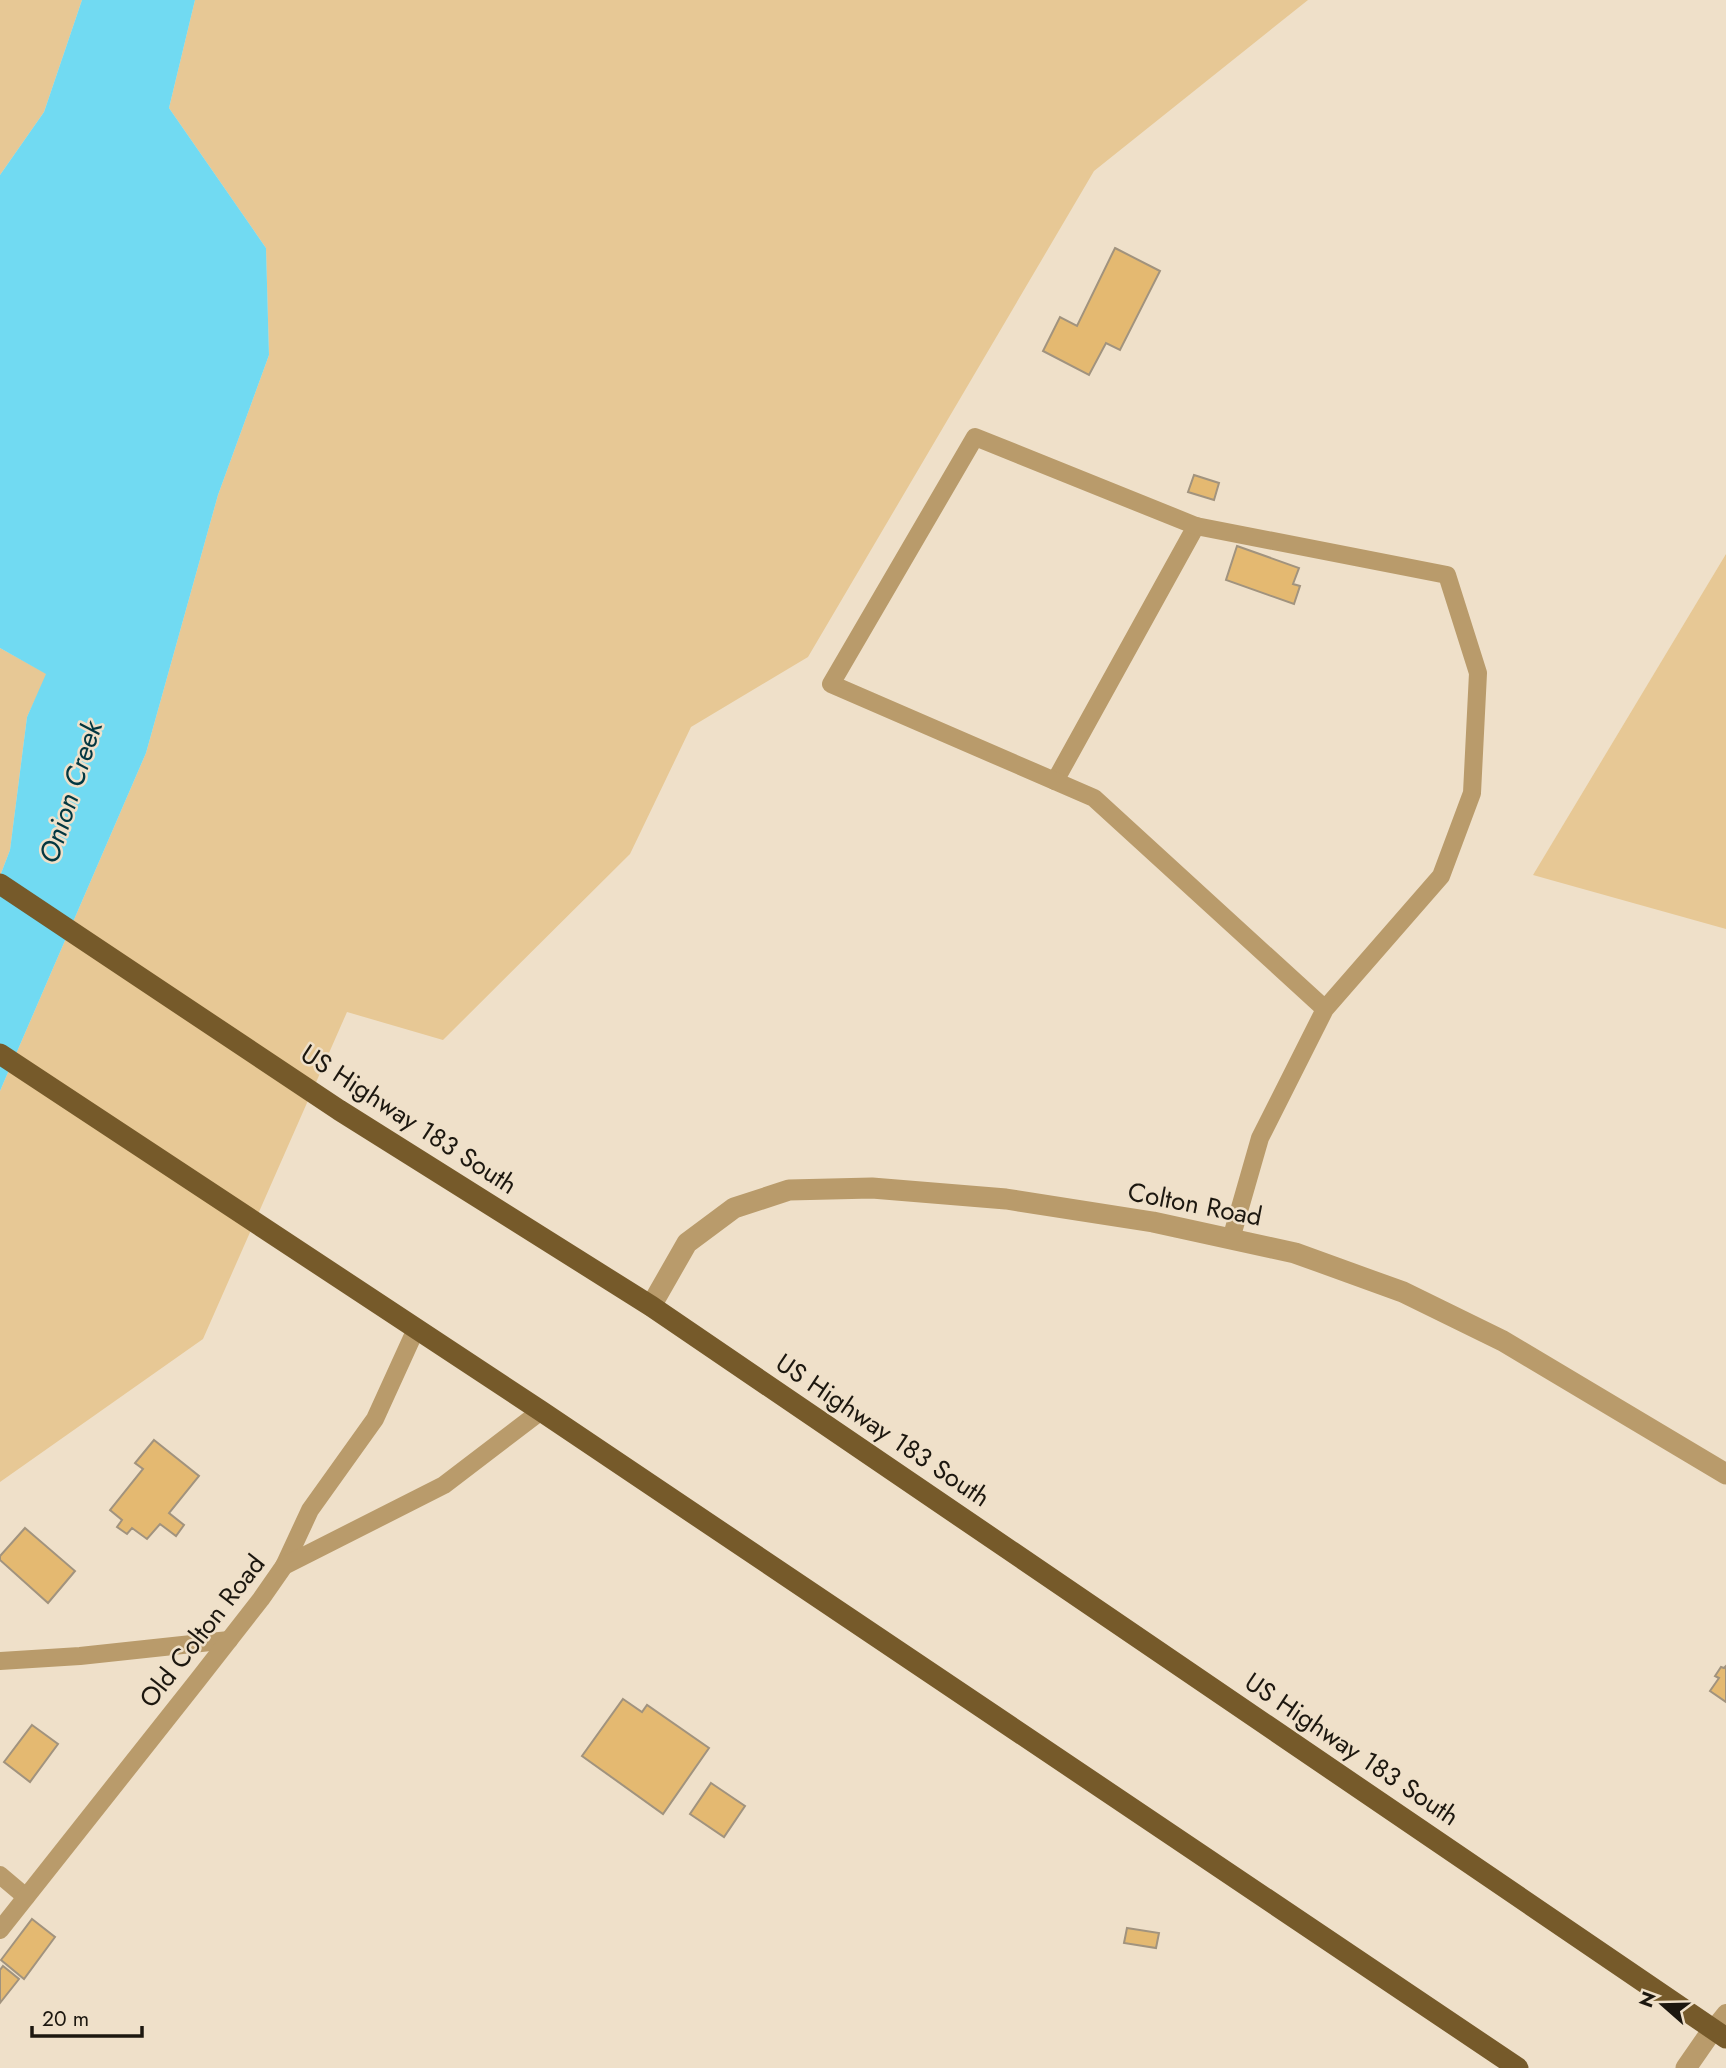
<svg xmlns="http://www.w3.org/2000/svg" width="1726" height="2068" viewBox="0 0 1726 2068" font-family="Jost,sans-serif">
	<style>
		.green { fill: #e7c895 }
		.water { fill: #71daf2 }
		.building { fill: #e4b971; stroke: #a1937e; stroke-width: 2 }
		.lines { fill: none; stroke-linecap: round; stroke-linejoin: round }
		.service { stroke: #b99b6b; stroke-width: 18 }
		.minor { stroke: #b99b6b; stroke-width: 21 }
		.trunk { stroke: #765a2a; stroke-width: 21 }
		.labels { text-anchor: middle; stroke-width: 5; stroke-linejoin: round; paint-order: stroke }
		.street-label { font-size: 26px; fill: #1c170f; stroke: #efe0c9 }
		.water-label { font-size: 28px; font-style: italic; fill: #023741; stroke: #efe0c9 }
	</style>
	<rect width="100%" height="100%" fill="#efe0c9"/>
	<!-- green -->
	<g class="green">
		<polygon points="0,0 82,0 44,112 0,175"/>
		<polygon points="195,0 1308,0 1094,171 808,657 691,727 630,854 443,1040 347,1012 203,1339 0,1482 0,1091 146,753 218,495 269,355 266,248 169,108"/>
		<polygon points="1726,554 1726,929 1533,875"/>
		<polygon points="0,648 47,674 27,717 10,850 0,876"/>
	</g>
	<!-- water -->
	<polygon class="water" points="82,0 195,0 169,108 266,248 269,355 218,495 146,753 0,1091 0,876 10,850 27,717 46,674 0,648 0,175 44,112"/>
	<!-- building -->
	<g class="building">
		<polygon points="1115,248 1160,271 1120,350 1106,343 1089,375 1043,351 1060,317 1077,326"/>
		<polygon points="1194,475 1219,483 1214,500 1188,492"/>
		<polygon points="1237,546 1299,568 1293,584 1300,586 1294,604 1226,580"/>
		<polygon points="154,1440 199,1476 169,1513 184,1525 176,1536 160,1524 147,1539 132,1528 127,1534 117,1527 122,1520 110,1510 143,1469 135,1463"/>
		<polygon points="25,1528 75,1571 48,1603 0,1560 0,1556"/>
		<polygon points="1726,1666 1726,1702 1710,1691 1719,1678 1715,1676 1721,1667 1724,1668"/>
		<polygon points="623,1699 642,1712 647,1705 709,1748 663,1814 582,1756"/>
		<polygon points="32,1725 58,1744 30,1782 4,1762"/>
		<polygon points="711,1783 745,1806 724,1837 690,1814"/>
		<polygon points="32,1919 55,1937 24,1979 1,1960"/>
		<polygon points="1127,1928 1159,1933 1156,1948 1124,1943"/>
		<polygon points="3,1966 19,1979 0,2003 0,1970"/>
	</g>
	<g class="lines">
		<!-- service -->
		<g class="service">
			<polyline points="1055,781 1196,526"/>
			<polyline points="1231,1239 1260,1138 1325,1009 1094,798 831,684 975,437 1196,526 1447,575 1478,673 1472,793 1441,876 1325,1009"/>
			<polyline points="284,1566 310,1510 375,1419 416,1329"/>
			<polyline points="0,1661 80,1656 229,1640"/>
			<polyline points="0,1875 26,1897"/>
			<polyline points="0,1930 197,1681 261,1599 284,1566 444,1485 541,1411"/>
			<polyline points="1713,2029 1726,2013"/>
		</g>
		<!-- minor -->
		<g class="minor">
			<polyline points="651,1306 687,1243 734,1208 789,1190 872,1188 1006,1199 1153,1222 1295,1253 1403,1292 1503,1341 1726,1474"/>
			<polyline points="1686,2068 1713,2029"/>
		</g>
		<!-- trunk -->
		<g class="trunk">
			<polyline points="0,884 339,1110 651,1306 1726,2038"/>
			<polyline points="0,1054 541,1411 1518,2068"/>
		</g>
	</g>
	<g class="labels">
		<!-- street labels -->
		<g class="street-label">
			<text transform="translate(409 1119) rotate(33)" y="9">US Highway 183 South</text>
			<text transform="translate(1195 1204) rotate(11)" y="9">Colton Road</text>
			<text transform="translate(883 1430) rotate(34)" y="9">US Highway 183 South</text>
			<text transform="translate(202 1631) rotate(-52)" y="9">Old Colton Road</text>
			<text transform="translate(1352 1749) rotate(34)" y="9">US Highway 183 South</text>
		</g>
		<!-- water labels -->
		<g class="water-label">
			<text transform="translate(70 792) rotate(-72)" y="10">Onion Creek</text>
		</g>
	</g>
	<!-- north arrow -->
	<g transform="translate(1663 2005) rotate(290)" stroke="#efe0c9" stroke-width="5" paint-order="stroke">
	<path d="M0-5L12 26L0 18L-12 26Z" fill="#1c170f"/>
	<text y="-10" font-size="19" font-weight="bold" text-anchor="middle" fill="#1c170f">N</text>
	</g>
	<!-- scale -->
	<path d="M32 2026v10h110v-10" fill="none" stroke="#1c170f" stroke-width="3.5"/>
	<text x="42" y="2026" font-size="21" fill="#1c170f" stroke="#efe0c9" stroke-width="5" paint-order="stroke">20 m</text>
</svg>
